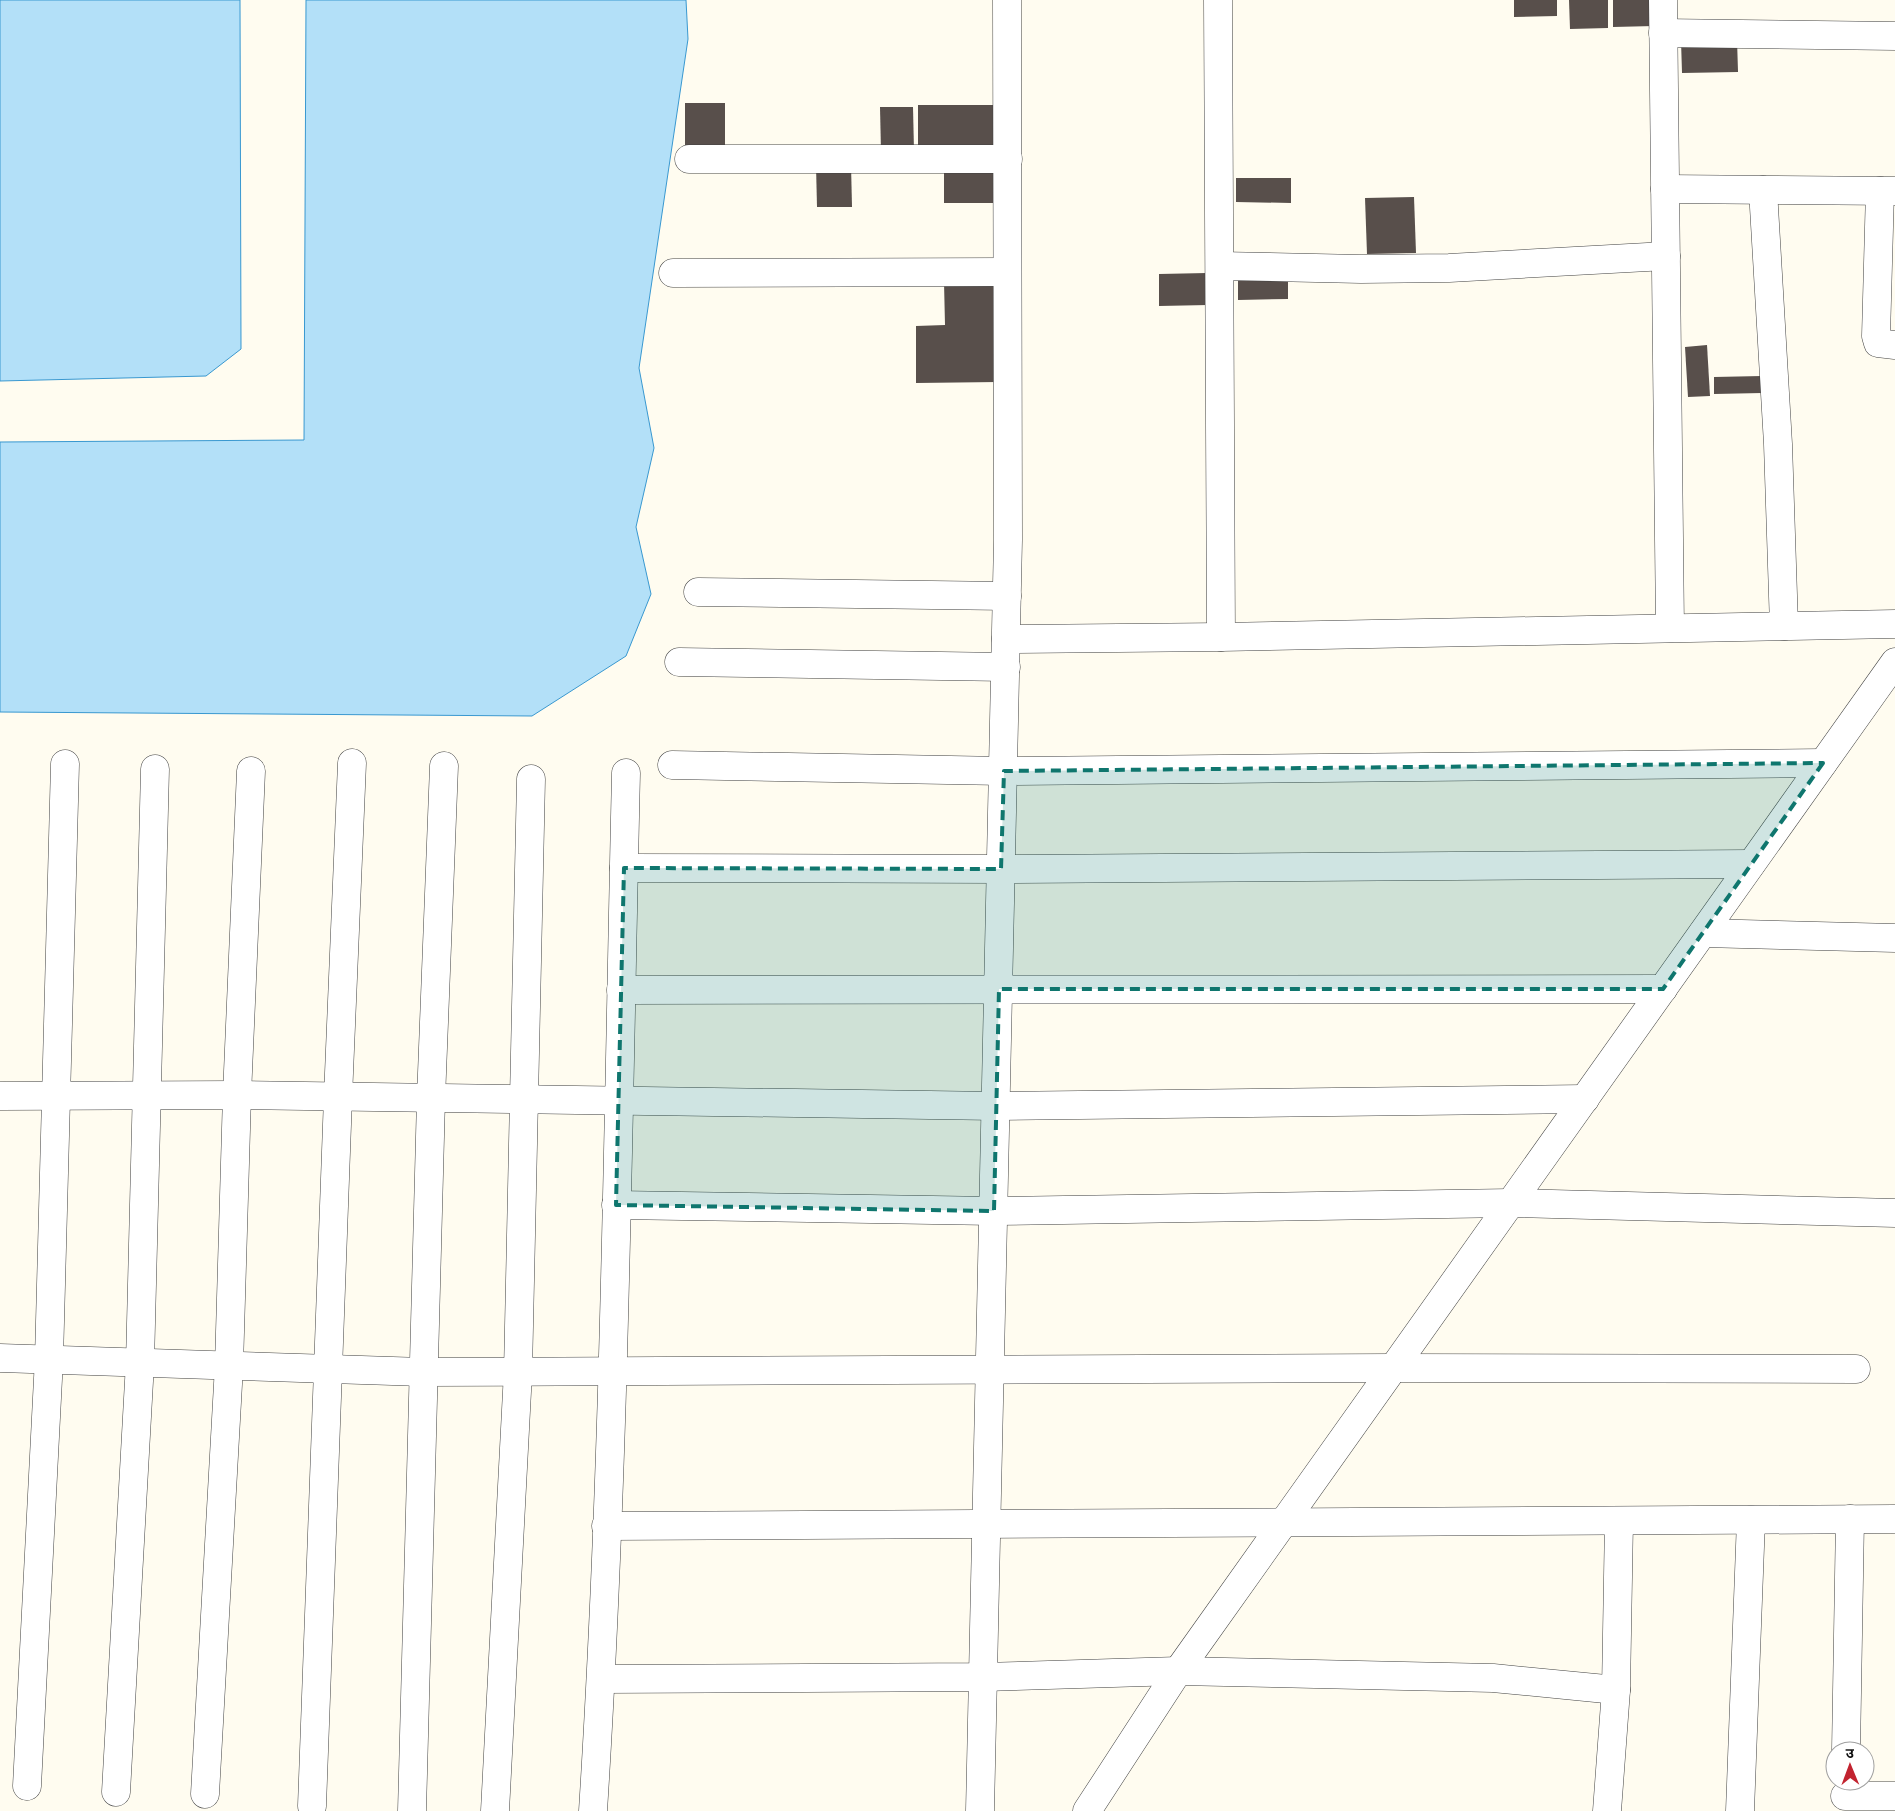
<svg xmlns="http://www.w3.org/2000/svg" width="1895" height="1811" viewBox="0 0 1895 1811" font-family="'Noto Serif','Noto Sans Devanagari',serif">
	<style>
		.water { fill: #b3e0f8; stroke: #3998d0 }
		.building { fill: #584f4b }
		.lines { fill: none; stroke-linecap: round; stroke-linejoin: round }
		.minor-casing { stroke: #424242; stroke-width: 29 }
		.minor { stroke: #fff; stroke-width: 28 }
		.marked { fill: #0f766e; fill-opacity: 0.2; stroke: #0f766e; stroke-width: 4; stroke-dasharray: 10 6; stroke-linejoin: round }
	</style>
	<rect width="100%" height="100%" fill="#fffcf0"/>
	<!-- water -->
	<g class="water">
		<polygon points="0,0 240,0 241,349 206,376 0,381"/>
		<polygon points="306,0 686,0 688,39 639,368 654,448 636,527 651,594 626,656 532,716 0,712 0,442 304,440"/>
	</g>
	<!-- building -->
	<g class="building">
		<polygon points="1514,0 1557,0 1557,16 1514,17"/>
		<polygon points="1569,0 1608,0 1608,28 1570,29"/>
		<polygon points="1613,0 1654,0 1654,26 1613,27"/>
		<polygon points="1737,40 1738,72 1682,73 1681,41"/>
		<rect x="685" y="103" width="40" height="48"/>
		<rect x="918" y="105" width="78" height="44"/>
		<polygon points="880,107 913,107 914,151 881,152"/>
		<polygon points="851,164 852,207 817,207 816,165"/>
		<polygon points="944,166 995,167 994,203 944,203"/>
		<polygon points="1236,178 1291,178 1291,203 1236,202"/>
		<polygon points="1414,197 1416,253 1367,254 1365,198"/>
		<polygon points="1207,273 1208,305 1159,306 1159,274"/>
		<polygon points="1238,277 1288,277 1288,299 1238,300"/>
		<polygon points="997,281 998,382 916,383 916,326 945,325 944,282"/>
		<polygon points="1707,345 1710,396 1688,397 1685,347"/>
		<polygon points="1762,376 1762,393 1714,394 1714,377"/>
	</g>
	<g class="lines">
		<defs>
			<g id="minor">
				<polyline points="1218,0 1221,637"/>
				<polyline points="1663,0 1670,628"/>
				<polyline points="1663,33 1895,36"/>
				<polyline points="689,159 1008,159"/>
				<polyline points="1665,189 1895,191"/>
				<polyline points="1763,190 1778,444 1784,626"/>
				<polyline points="1880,191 1876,336 1878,343 1895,345"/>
				<polyline points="1220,266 1361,269 1449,268 1666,256"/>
				<polyline points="673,273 1006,272"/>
				<polyline points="698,592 1007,596"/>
				<polyline points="1006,639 1221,637 1895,624"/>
				<polyline points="679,662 1006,667"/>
				<polyline points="672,765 1004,771 1823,763"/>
				<polyline points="624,868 1001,869 1751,864"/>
				<polyline points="1703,933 1895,938"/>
				<polyline points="621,990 1663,989"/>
				<polyline points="0,1096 237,1095 996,1106 1585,1099"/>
				<polyline points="616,1205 994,1211 1511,1203 1895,1213"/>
				<polyline points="0,1358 423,1372 1394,1368 1856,1369"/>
				<polyline points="606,1526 1895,1519"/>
				<polyline points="601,1679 983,1677 1178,1671 1493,1678 1616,1690"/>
				<polyline points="1846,1751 1850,1519"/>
				<polyline points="27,1786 49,1359 65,764"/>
				<polyline points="116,1792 140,1363 155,769"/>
				<polyline points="205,1794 229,1366 237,1095 251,771"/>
				<polyline points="1845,1796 1895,1796"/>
				<polyline points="312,1806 338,1097 352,763"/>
				<polyline points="412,1811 431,1099 444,766"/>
				<polyline points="495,1811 518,1372 531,779"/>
				<path d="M593 1811C615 1466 618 1119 626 773"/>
				<polyline points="980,1811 1008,540 1007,0"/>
				<polyline points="1087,1811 1178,1671 1895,662"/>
				<polyline points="1607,1811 1616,1690 1619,1521"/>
				<polyline points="1740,1811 1751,1520"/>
			</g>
		</defs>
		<!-- minor casing -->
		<use href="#minor" class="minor-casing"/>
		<!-- minor -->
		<use href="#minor" class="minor"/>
	</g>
	<!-- marked area -->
	<path class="marked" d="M1823 763 1663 989H999L994 1211 616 1205 624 868 1001 869 1004 771Z"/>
	<!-- north arrow -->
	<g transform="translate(1850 1766) rotate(359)"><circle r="24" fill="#ffffff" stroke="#9f9f9f"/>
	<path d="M0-4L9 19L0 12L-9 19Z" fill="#c2232f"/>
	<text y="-8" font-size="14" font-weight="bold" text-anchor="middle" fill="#0f0f0f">उ</text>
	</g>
</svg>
